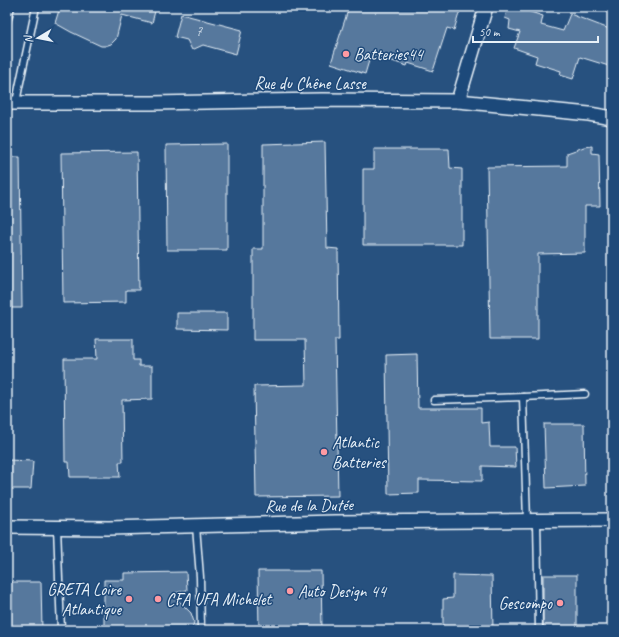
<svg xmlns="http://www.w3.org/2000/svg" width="619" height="637" viewBox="0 0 619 637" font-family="Caveat,sans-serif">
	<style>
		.building { fill: #57789d; stroke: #e8f1f8 }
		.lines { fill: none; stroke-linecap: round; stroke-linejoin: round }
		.service-casing { stroke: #e8f1f8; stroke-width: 9 }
		.minor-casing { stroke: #e8f1f8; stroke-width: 16 }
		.service { stroke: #1f4a7a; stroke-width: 6 }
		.minor { stroke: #1f4a7a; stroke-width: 13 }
		.poi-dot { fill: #ff9aa2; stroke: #1f4a7a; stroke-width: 1.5 }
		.labels { text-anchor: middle; stroke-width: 3; stroke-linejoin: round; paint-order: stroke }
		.number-label { font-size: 15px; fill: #c4d3e1 }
		.poi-label { font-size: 17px; fill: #e8f1f8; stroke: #1f4a7a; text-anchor: start }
		.street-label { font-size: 17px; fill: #e8f1f8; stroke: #1f4a7a }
	</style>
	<rect width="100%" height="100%" fill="#27517f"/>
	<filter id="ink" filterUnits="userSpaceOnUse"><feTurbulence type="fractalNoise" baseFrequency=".025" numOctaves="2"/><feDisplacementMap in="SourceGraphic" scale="8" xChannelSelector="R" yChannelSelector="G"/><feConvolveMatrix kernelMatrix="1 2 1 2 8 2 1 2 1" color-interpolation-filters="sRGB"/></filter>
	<g filter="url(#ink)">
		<!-- building -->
		<g class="building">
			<polygon points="60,7 156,7 152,23 122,15 116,39 111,44 105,46 101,46 71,32 55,23"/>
			<polygon points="349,7 461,7 454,30 447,28 433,71 408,63 407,66 371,54 365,74 331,63"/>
			<polygon points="508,7 515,7 543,16 541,25 563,31 570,14 612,30 612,67 580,57 573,79 560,75 561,71 535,63 537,56 514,48 520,32 509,29 510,20 505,18"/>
			<polygon points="181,14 242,30 236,54 203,45 192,50 187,40 175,37"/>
			<polygon points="325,142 327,248 338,249 339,340 335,340 338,496 256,497 254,386 306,385 305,340 253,340 253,249 263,249 263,144"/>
			<polygon points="227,144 227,250 167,250 166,145"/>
			<polygon points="592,146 592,153 599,154 600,206 585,206 585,253 538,254 538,339 490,339 487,167 567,166 567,153 584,147"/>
			<polygon points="374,149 449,149 450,168 462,169 462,245 363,245 363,169 374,169"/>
			<polygon points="137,152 139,290 126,290 126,302 63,303 61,153"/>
			<polygon points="7,157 20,157 22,308 7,308"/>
			<polygon points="177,313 227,313 227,330 177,329"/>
			<polygon points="96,339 133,339 133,360 139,360 139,366 152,366 152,399 122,400 123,462 119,462 120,477 70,477 69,462 65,462 64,359 97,359"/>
			<polygon points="417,354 418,408 481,408 481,423 489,422 490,447 515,447 516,467 482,466 482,481 419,480 419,493 388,494 386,355"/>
			<polygon points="544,424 584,424 585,486 546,488"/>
			<polygon points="7,460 33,461 31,489 7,489"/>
			<polygon points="258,571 321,571 322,630 259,630"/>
			<polygon points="186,572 187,590 172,594 191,613 194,622 192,630 104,630 104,580 124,580 124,573"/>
			<polygon points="453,575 492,576 493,630 443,630 443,599 453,598"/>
			<rect x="543" y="575" width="34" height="55"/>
			<polygon points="7,582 41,582 42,630 7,630"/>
		</g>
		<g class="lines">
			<defs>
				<g id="service">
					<polyline points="7,22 11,7"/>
					<polyline points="16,103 19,87 36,7"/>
					<polyline points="523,397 585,394"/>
					<polyline points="434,400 523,397 527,521"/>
					<polyline points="537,521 539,630"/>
					<polyline points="196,526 200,577 201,630"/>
					<polyline points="57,527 61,630"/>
				</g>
				<g id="minor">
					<polyline points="458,101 486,7"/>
					<polyline points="7,103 152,103 322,100 458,101 589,114 612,118"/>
					<polyline points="7,527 109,528 335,522 612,520"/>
				</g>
			</defs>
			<!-- service casing -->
			<use href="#service" class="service-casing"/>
			<!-- minor casing -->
			<use href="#minor" class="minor-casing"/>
			<!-- service -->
			<use href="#service" class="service"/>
			<!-- minor -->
			<use href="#minor" class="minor"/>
		</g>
	</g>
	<!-- markers -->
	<g class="poi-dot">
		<circle cx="346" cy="54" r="4"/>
		<circle cx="324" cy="452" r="4"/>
		<circle cx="290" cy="591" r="4"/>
		<circle cx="129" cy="599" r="4"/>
		<circle cx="158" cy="599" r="4"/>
		<circle cx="560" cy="603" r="4"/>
	</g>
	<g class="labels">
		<!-- number labels -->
		<g class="number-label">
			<text x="199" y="36">7</text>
		</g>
		<!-- poi labels -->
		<g class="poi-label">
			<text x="354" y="60">Batteries44</text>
			<text x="332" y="448">Atlantic<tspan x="332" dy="20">Batteries</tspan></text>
			<text x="121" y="595" text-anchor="end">GRETA Loire<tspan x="121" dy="20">Atlantique</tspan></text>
			<text x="298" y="597">Auto Design 44</text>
			<text x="166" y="605">CFA UFA Michelet</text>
			<text x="552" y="609" text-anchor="end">Gescompo</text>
		</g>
		<!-- street labels -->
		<g class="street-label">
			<text x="310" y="89">Rue du Chêne Lasse</text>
			<text transform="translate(309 505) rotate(-1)" y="6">Rue de la Dutée</text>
		</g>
	</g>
	<!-- margin -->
	<rect width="619" height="637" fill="none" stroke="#1f4a7a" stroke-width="24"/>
	<rect x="12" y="12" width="595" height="613" fill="none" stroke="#e8f1f8" stroke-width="1.5" filter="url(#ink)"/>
	<!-- north arrow -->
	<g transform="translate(38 38) rotate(260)" stroke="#1f4a7a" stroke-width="3" paint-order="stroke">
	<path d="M0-3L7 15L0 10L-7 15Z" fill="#e8f1f8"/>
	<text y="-6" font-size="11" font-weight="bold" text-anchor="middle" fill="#e8f1f8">N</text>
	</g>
	<!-- scale -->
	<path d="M473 36v6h125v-6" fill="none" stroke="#e8f1f8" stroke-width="2"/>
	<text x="479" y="36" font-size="12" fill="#e8f1f8" stroke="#1f4a7a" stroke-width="3" paint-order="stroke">50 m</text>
</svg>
